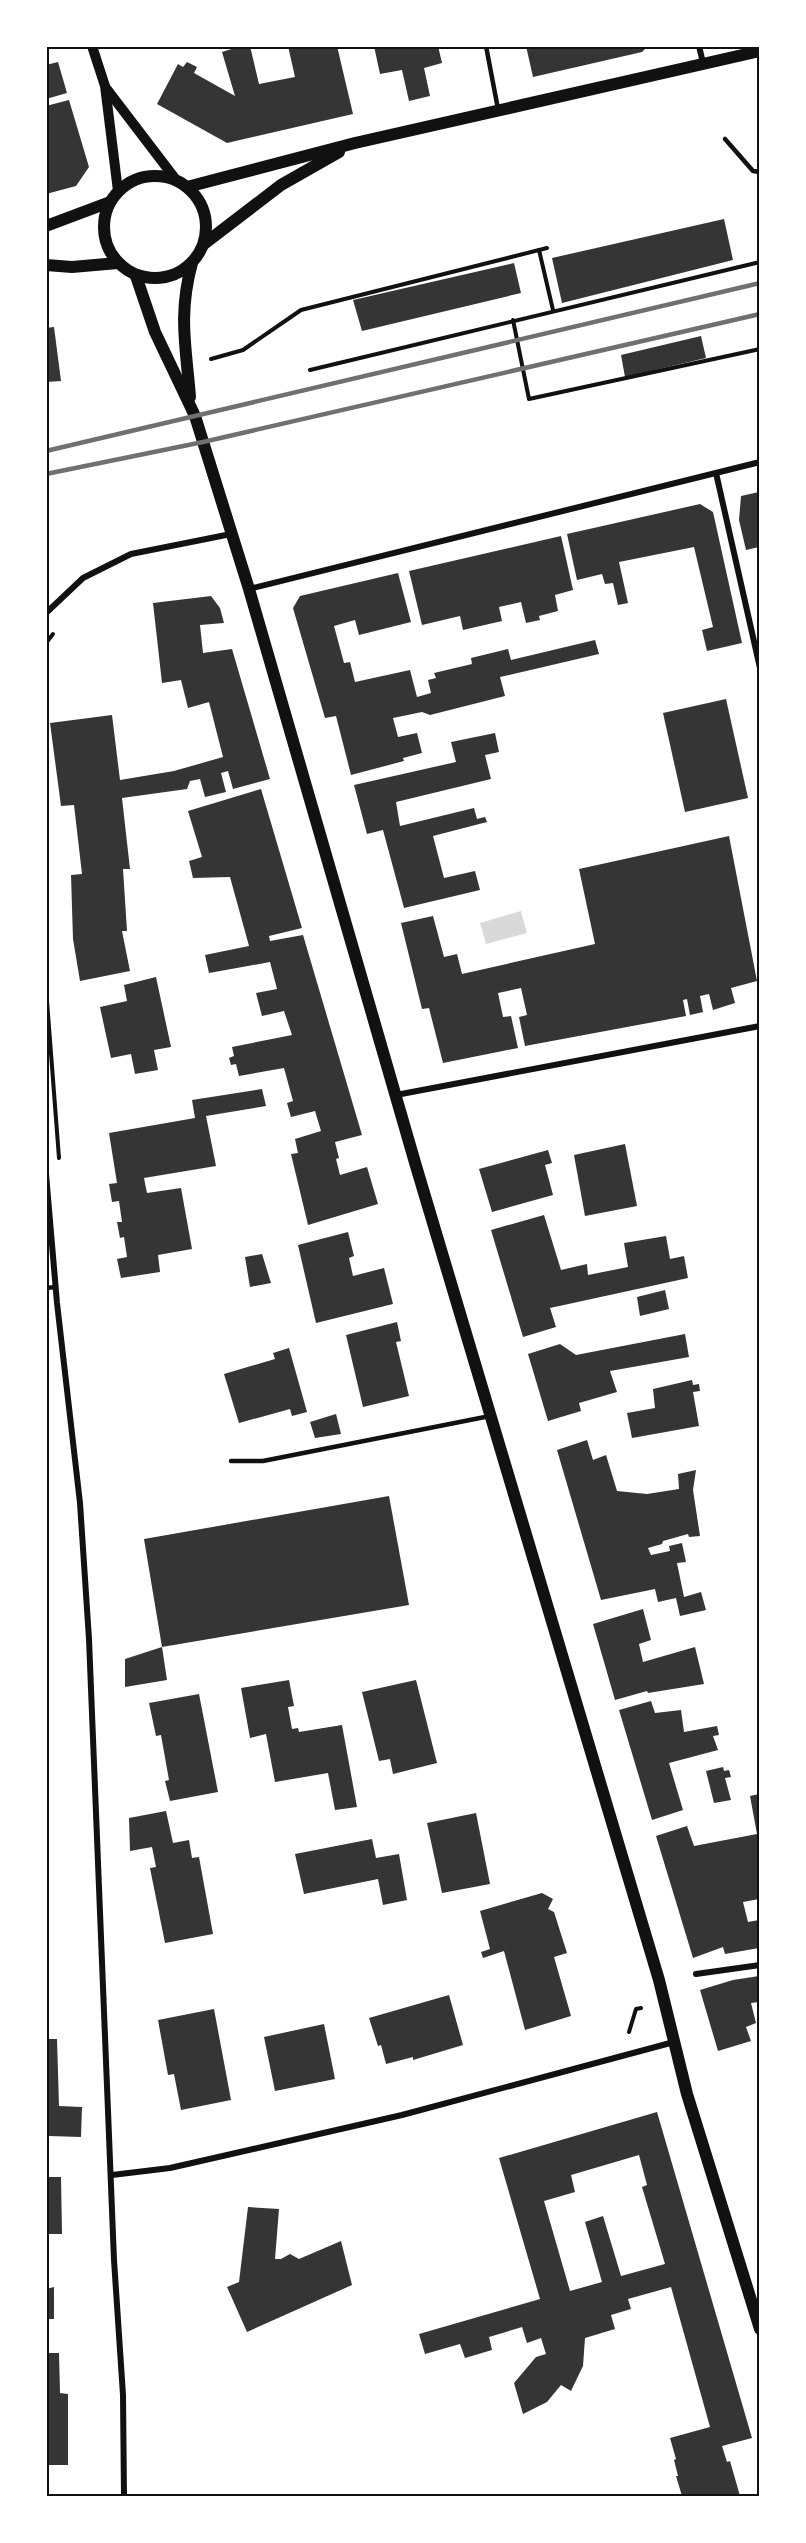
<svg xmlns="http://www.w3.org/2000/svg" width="806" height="2543" viewBox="0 0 806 2543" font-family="'Times New Roman',serif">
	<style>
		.water { fill: #d9d9d9 }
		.building { fill: #353535; fill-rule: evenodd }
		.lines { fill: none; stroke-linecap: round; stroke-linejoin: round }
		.path { stroke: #111; stroke-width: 4 }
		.service { stroke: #111; stroke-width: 4.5 }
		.minor { stroke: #111; stroke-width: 6 }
		.tertiary { stroke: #111; stroke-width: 10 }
		.secondary { stroke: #111; stroke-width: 12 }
		.rail { stroke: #707070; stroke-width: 4.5 }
		.neatline { fill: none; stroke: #111; stroke-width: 2 }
	</style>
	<rect width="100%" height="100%" fill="#fff"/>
	<!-- water -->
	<polygon class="water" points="521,911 527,933 486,944 480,923"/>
	<!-- building -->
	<g class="building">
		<polygon points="241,46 250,46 259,84 295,77 288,46 337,46 353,114 227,143 157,104 178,64 183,67 187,62 197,67 194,73 235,96 222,52"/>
		<polygon points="374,46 438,46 442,63 424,68 430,96 409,101 402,70 380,74"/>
		<polygon points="526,46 648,46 642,52 533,77"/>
		<polygon points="58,62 67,93 46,99 46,65"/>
		<polygon points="69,100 89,167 76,186 46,194 46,106"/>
		<polygon points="724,219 733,260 562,303 552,258"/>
		<polygon points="514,263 521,293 362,331 353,300"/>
		<polygon points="54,327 61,381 46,382 46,328"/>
		<polygon points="701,336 706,358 625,377 621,355"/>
		<polygon points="759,492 759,547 746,550 739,520 741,496"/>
		<polygon points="700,504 713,512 742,643 707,651 702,630 713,627 694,547 619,562 628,603 618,605 613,583 605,584 602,574 577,580 567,534"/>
		<polygon points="561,536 573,590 555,595 558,611 539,616 540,620 526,623 521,602 499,607 502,621 463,630 460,616 422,625 409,571"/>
		<polygon points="398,573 411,622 359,635 355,620 334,626 344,663 350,662 355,682 410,670 417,697 431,693 428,680 436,678 434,673 472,664 471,658 508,649 511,660 595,640 599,654 500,677 505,696 430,715 422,712 393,718 398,737 417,733 422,753 403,758 404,761 351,775 336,716 325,718 293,608 300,596"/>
		<polygon points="211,596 220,608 224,623 200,625 203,653 232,649 270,779 233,789 228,771 221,773 226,792 205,797 200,779 190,781 187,789 122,798 130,869 123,869 127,931 122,931 130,971 80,981 73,939 71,875 82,874 74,805 61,806 50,723 112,715 120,780 174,771 223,757 209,702 188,708 181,680 162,683 153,603"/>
		<polygon points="726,699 748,798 685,812 663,713"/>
		<polygon points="495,733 499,752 485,755 491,779 396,802 400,826 474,808 477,819 485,817 487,822 433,836 444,878 475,871 480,890 404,908 383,830 367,834 354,785 456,762 451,742"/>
		<polygon points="261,789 302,928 269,936 270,941 303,935 362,1135 335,1142 339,1158 336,1159 340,1175 367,1167 378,1204 308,1225 291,1154 298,1153 295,1139 321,1131 315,1111 291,1117 287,1103 293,1101 284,1068 239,1076 236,1064 231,1065 229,1058 234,1056 232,1047 292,1035 284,1011 262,1016 256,993 277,989 270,962 209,973 205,955 249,946 230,877 193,878 189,861 202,857 188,811"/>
		<polygon points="729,836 757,981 731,988 735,1003 713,1010 709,994 700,996 703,1012 690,1015 687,999 683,1000 686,1016 525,1046 519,1017 527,1015 521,988 498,993 503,1017 511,1016 518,1048 443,1063 429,1008 422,1009 401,923 433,916 444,957 457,954 462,974 595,944 579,869"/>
		<polygon points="156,977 171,1047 154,1050 158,1070 135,1074 131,1054 111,1058 100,1007 127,1001 124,985"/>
		<polygon points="262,1089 266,1106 206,1116 216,1166 144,1178 147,1193 181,1188 192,1249 158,1255 160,1272 121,1278 117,1259 127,1257 124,1237 120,1238 117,1222 122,1222 119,1201 112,1202 109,1184 117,1183 109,1133 195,1118 192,1100"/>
		<polygon points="625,1144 637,1206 585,1216 574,1155"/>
		<polygon points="548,1150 552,1163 545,1165 553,1195 492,1212 479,1169"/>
		<polygon points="544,1215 561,1270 587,1264 588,1275 628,1267 624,1243 666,1236 670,1259 684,1256 688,1278 550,1308 556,1327 523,1337 491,1230"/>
		<polygon points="348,1232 354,1256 349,1258 353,1276 384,1268 393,1304 316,1323 298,1245"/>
		<polygon points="262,1254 271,1283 250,1287 245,1257"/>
		<polygon points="665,1290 669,1309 640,1316 637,1297"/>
		<polygon points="397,1322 401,1341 396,1342 409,1396 363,1407 346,1335"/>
		<polygon points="685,1334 689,1357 610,1371 617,1392 579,1403 581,1411 548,1421 528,1354 560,1344 576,1355"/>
		<polygon points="289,1348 307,1412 292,1416 290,1409 239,1423 224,1374 275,1359 273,1353"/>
		<polygon points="692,1380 693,1385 699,1384 700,1391 693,1392 699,1426 632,1438 627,1413 655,1408 653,1389"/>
		<polygon points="336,1414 341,1434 315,1438 310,1422"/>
		<polygon points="587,1440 593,1460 606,1455 617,1491 647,1494 679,1489 678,1474 696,1470 693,1490 700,1536 689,1537 688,1534 663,1541 662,1544 648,1548 651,1555 670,1551 669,1546 682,1543 686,1562 677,1563 684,1597 701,1592 706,1610 680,1616 676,1598 658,1602 655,1589 601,1600 557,1450"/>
		<polygon points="389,1496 409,1605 162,1647 144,1539"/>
		<polygon points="643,1609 651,1640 639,1644 643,1662 695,1647 704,1684 648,1693 647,1691 615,1700 593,1624"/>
		<polygon points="162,1647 167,1680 125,1687 125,1659"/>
		<polygon points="289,1680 294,1706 288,1707 292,1729 298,1728 299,1732 342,1725 357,1807 335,1810 328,1773 275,1782 266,1734 250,1738 241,1688"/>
		<polygon points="416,1680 437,1763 393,1774 390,1759 379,1761 362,1692"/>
		<polygon points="199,1694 218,1792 170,1801 165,1781 169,1780 161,1735 156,1736 149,1703"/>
		<polygon points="651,1701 655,1713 681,1710 684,1732 717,1726 719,1735 713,1736 718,1750 669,1763 683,1810 652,1820 619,1710"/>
		<polygon points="723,1767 724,1771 729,1770 731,1777 725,1778 731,1800 714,1803 706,1771"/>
		<polygon points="759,1794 759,1899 743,1902 748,1922 759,1920 759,1948 725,1954 723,1947 693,1958 656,1836 687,1826 694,1846 757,1834 750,1796"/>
		<polygon points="166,1811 173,1843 189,1840 192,1858 199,1857 213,1934 165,1943 150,1868 156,1867 152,1847 130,1851 129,1818"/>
		<polygon points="476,1813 490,1884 442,1893 427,1823"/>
		<polygon points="372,1839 376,1858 399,1854 407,1900 383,1905 378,1879 304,1894 295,1854"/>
		<polygon points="542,1893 553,1899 548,1909 554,1912 567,1953 554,1957 571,2016 525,2030 504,1951 483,1958 481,1952 490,1949 480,1911"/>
		<polygon points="759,1976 759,2002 751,2003 756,2023 746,2027 751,2041 718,2051 700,1990 733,1980"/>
		<polygon points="449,1995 463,2045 413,2060 413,2057 386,2064 381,2045 378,2046 369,2018"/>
		<polygon points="214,2009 231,2100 181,2110 174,2074 168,2075 158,2020"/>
		<polygon points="324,2024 335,2079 275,2091 264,2037"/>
		<polygon points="46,2039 57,2039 59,2106 82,2107 81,2137 49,2136"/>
		<path d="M657 2112 752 2438 722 2446 727 2462 730 2461 740 2496H682L676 2476H678L674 2460 676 2459 670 2438 710 2427 671 2287 628 2299 631 2309 611 2315 615 2329 585 2338 583 2366 571 2391 561 2385 547 2402 523 2414 514 2383 536 2357 546 2354 541 2338 527 2343 522 2327 489 2337 492 2350 465 2358 460 2344 425 2354 419 2334 540 2299 499 2158ZM639 2155 647 2185 642 2187 665 2264 621 2276 603 2216 585 2222 602 2282 570 2291 544 2201 575 2192 571 2175Z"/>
		<polygon points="46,2177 61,2177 62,2234 46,2234"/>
		<polygon points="248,2207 279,2209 275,2259 281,2259 290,2254 299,2259 341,2241 352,2285 247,2332 227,2287 239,2282"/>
		<polygon points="54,2287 54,2319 46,2319 46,2289"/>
		<polygon points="46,2353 59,2353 60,2393 68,2394 68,2465 46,2465"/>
	</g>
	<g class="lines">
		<!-- path -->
		<g class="path">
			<polyline points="539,250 553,310"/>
			<polyline points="513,320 529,399 760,349"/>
			<polyline points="211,359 243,350 301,310 547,248"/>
			<polyline points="310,370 760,262"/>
			<polyline points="46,643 53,634"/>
			<polyline points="46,988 59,1158"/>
			<polyline points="629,2032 636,2009 641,2008"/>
		</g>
		<!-- service -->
		<g class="service">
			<polyline points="486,46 498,109"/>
			<polyline points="725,139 753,171 760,172"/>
			<polyline points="46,1288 56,1287"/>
			<polyline points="231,1461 263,1461 490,1416"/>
		</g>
		<!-- minor -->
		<g class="minor">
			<polyline points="699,46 703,63"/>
			<polyline points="716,473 760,668"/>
			<polyline points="249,589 760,462"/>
			<polyline points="46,613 83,578 131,554 231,534"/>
			<polyline points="396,1095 760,1026"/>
			<polyline points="46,1174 57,1303 80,1503 89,1639 114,2260 123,2395 124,2496"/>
			<polyline points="696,1974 760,1965"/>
			<polyline points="112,2175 170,2168 402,2115 674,2042"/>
		</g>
		<!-- tertiary -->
		<g class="tertiary">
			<polyline points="92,46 105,86 118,191"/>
			<polyline points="106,88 177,181"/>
		</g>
		<!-- secondary -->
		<g class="secondary">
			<circle cx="155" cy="227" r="51"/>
			<polyline points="187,187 355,143 760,51"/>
			<polyline points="46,226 110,202"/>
			<polyline points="204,244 281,185 339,152"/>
			<polyline points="46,265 72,267 118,263"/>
			<polyline points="136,276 155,332 195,416 249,589 416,1166 659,1980 687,2094 760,2329"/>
			<path d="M190 397C186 346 178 315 192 263"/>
		</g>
		<!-- rail -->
		<g class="rail">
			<polyline points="46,451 760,283"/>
			<polyline points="46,474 203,442 760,314"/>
		</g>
	</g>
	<!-- border -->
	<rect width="806" height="2543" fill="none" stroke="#ffffff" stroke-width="96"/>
	<rect x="48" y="48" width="710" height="2447" class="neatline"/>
</svg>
